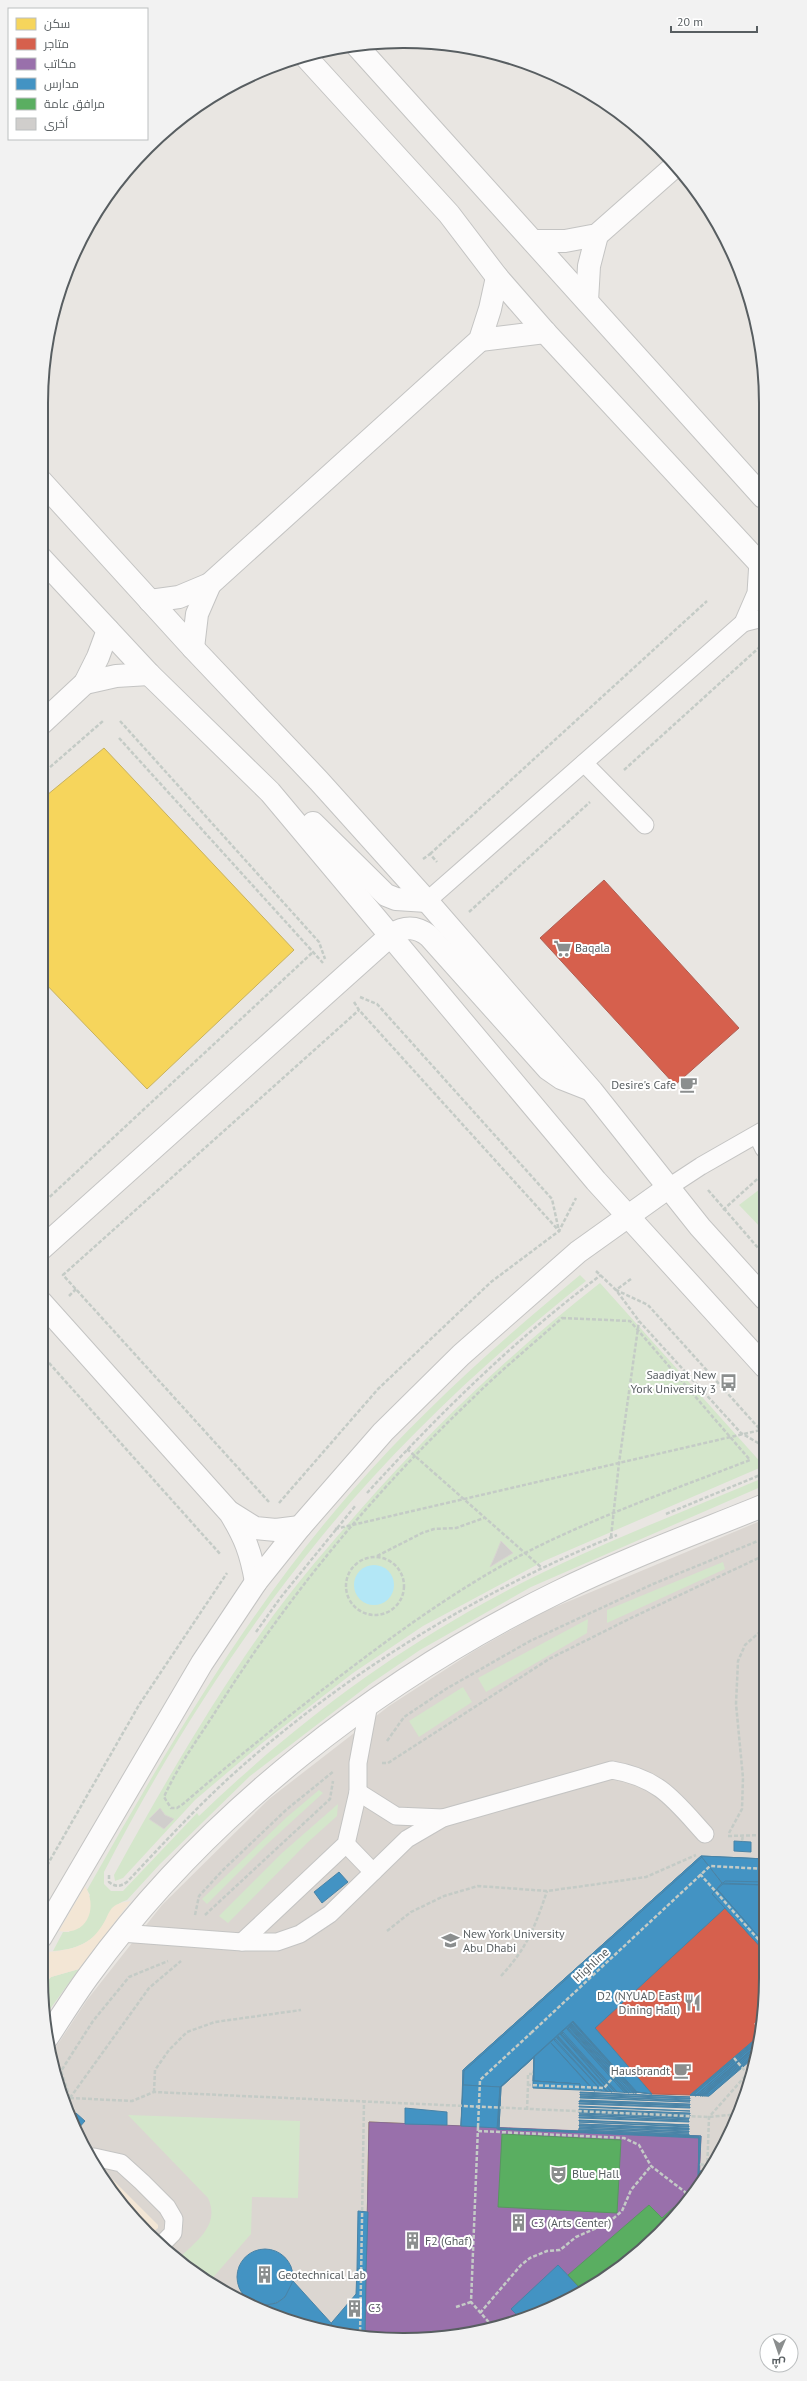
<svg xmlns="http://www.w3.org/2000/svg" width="807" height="2381" viewBox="0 0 807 2381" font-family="'PT Sans',Cairo,sans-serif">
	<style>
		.education { fill: #dbd6d1 }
		.green { fill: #d4e6cb }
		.sand { fill: #f3e6d5 }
		.water { fill: #b3e7f6 }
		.homes { fill: #f6d55c; stroke: #c7b15e }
		.shops { fill: #d6604d; stroke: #b05f53 }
		.offices { fill: #9970ab; stroke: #866b95 }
		.schools { fill: #4393c3; stroke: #4983a6 }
		.public { fill: #5aae61; stroke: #599661 }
		.building { fill: #d0cecc; stroke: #d8d5d1 }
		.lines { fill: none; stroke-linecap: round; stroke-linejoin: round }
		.service-casing { stroke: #c4c4c3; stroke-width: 19 }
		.minor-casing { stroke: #c4c4c3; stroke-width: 24 }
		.tertiary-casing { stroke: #c4c4c3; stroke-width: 24 }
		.path { stroke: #c4cbc6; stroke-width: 2.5; stroke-dasharray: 4 2; stroke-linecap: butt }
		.service { stroke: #fcfbfb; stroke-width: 17 }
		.minor { stroke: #fcfbfb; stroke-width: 22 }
		.tertiary { stroke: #fcfbfb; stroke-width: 22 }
		.path-bridge { stroke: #c4cbc6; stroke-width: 2.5; stroke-dasharray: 4 2; stroke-linecap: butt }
		.labels { text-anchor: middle; stroke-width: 4; stroke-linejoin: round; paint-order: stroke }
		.poi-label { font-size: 12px; fill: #585e61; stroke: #fff; text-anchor: start }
		.street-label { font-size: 12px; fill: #585e61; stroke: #fff }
		.rim { fill: none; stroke: #585e61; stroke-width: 2 }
	</style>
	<rect width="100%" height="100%" fill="#e9e6e2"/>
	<!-- education -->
	<polygon class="education" points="765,1519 766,1977 759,2048 738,2116 705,2179 660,2234 497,2328 427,2339 356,2337 243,2303 183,2265 131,2217 69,2116 50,2056 87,2000 162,1905 269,1799 389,1706 474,1651 541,1613"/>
	<!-- green -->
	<g class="green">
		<polygon points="764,1186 765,1232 739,1205"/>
		<path d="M580 1275 586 1281C490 1357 400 1441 322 1536 238 1638 165 1754 104 1872V1884L111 1891H123L197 1813 199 1816C285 1733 380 1660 484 1603 574 1553 671 1517 765 1477V1485L531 1587 420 1650 370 1684 250 1776 160 1864 127 1900C112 1905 109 1915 102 1927 91 1944 72 1950 53 1951L63 1932H69L90 1895 87 1890C166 1751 246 1612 352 1491 421 1412 499 1342 580 1275Z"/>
		<path d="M600 1283 764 1466 544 1561 423 1626 353 1673 261 1744 195 1800 123 1878 115 1881 114 1875C160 1791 208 1708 263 1630 293 1587 327 1548 361 1509 434 1426 513 1351 600 1283Z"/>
		<polygon points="723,1562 725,1569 607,1623 607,1610"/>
		<polygon points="588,1619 587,1633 486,1692 478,1678"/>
		<polygon points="463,1687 472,1702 419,1737 409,1721"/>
		<polygon points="319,1790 323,1793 266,1845 207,1904 202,1899 287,1817"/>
		<polygon points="338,1804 337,1816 307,1843 228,1923 219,1916 282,1853"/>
		<polygon points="79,1969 45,2016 42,1986 51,1977"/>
		<path d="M128 2115 300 2121 298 2198 252 2197 251 2234 209 2282 180 2257C198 2240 220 2224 208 2198Z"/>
	</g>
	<!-- sand -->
	<g class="sand">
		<path d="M85 1886C98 1907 88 1936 59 1931Z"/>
		<path d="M131 1901 79 1969 51 1977 42 1986 41 1965 49 1952C68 1950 87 1947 99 1930 112 1914 105 1904 131 1901Z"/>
		<polygon points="101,2168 158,2225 158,2228 152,2233 124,2205"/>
	</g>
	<!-- water -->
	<circle class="water" cx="374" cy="1585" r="20"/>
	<!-- homes -->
	<g class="homes">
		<polygon points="104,748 294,950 147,1089 41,979 41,800"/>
		<polygon points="369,2122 461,2126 456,2307 365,2335"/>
		<polygon points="456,2307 478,2331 427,2339 367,2337 365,2335"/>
	</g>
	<!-- shops -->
	<g class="shops">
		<polygon points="604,880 739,1028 675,1085 540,938"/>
		<polygon points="725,1908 766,1953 766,1978 760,2035 690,2095 652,2094 595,2028"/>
	</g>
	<!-- offices -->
	<polygon class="offices" points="369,2122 701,2136 699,2186 660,2234 605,2279 497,2328 427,2339 367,2337 365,2335"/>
	<!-- schools -->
	<g class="schools">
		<polygon points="734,1841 751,1842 751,1852 734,1851"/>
		<polygon points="701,1856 722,1883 717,1889 766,1944 766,1953 725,1908 595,2028 652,2094 636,2092 573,2022 501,2087 463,2085 463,2070"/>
		<polygon points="701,1856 766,1859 702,1857 464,2071 461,2126 463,2070"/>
		<polygon points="701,1856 766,1859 766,1885 723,1884"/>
		<polygon points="339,1872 348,1882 322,1903 314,1892"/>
		<polygon points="725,1881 766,1882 766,1953 712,1894"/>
		<polygon points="722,1883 766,1885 723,1884 717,1889 766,1945 717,1889"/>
		<polygon points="573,2021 637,2092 652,2094 636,2092 573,2022 501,2087 499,2128 701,2136 698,2187 699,2137 498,2129 500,2087"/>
		<polygon points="573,2022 636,2092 637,2093 580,2090 580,2084 533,2081 534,2057"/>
		<polygon points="573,2023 636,2093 635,2093"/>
		<polygon points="571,2024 572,2024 634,2093 633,2093"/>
		<polygon points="570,2025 571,2025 631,2093"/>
		<polygon points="569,2026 570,2026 629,2093 628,2093"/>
		<polygon points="569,2027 627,2093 568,2028"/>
		<polygon points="567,2028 625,2093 567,2029"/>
		<polygon points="563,2032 617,2092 562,2033"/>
		<polygon points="562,2033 615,2092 561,2034"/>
		<polygon points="560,2034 561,2034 612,2092 611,2092"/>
		<polygon points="760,2035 757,2055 709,2096 690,2095"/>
		<polygon points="558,2036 608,2092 558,2037"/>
		<polygon points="760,2036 760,2037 691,2095"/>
		<polygon points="557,2037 606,2091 557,2038"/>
		<polygon points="760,2038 760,2039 693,2095"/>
		<polygon points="555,2039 602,2091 554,2040"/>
		<polygon points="760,2040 696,2096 695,2096"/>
		<polygon points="760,2042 760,2043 698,2096"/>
		<polygon points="551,2043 595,2091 594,2091"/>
		<polygon points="759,2044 701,2096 700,2096"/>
		<polygon points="759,2046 703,2096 702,2096"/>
		<polygon points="759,2048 759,2050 704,2096"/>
		<polygon points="758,2052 709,2096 690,2095 709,2094"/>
		<polygon points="534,2057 534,2081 580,2084 533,2081"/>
		<polygon points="533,2081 580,2084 580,2090 533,2088"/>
		<polygon points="463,2085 501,2087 499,2128 461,2126"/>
		<polygon points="500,2087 498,2129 699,2137 698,2187 699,2138 497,2129"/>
		<polygon points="580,2092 690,2097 580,2093"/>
		<polygon points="580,2094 690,2098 690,2099 580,2095"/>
		<polygon points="580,2096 690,2100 690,2101"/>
		<polygon points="580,2097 690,2102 580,2098"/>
		<polygon points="580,2100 690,2104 690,2105 580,2101"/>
		<polygon points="579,2101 690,2106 579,2102"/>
		<polygon points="579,2103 690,2107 690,2108 579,2104"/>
		<polygon points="579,2106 690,2111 579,2107"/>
		<polygon points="405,2108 447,2112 447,2125 405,2124"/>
		<polygon points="579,2109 690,2113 690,2114 579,2110"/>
		<polygon points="579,2111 690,2115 690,2116"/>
		<polygon points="579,2112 690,2117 689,2117 579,2113"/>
		<polygon points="76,2113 85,2121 77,2130 71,2119"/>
		<polygon points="579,2114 689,2118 689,2119"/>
		<polygon points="579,2115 689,2120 579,2116"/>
		<polygon points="579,2117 689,2121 689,2122 579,2118"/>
		<polygon points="579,2120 689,2125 579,2121"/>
		<polygon points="579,2122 689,2126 689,2127"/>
		<polygon points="579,2124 689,2128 689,2129"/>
		<polygon points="579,2125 689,2129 689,2130 579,2126"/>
		<polygon points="579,2127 689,2131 689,2132"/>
		<polygon points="579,2128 689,2133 579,2129"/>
		<polygon points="579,2130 689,2134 689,2135 578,2130"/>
		<polygon points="709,2170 705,2179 699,2186 700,2171"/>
		<polygon points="358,2211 368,2212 366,2270 357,2269"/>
		<circle cx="265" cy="2277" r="28"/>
		<polygon points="180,2257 202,2277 183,2265 178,2260"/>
		<polygon points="558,2265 581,2289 520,2318 511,2309"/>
		<polygon points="357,2269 366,2270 365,2335 367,2337 356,2337 327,2328 356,2294"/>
		<polygon points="293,2281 332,2324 327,2328 275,2312 266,2305 277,2303 285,2297"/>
	</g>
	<!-- public -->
	<g class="public">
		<polygon points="502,2134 621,2140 617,2213 498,2207"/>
		<polygon points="649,2205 662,2218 674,2207 678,2211 660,2234 605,2279 581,2289 568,2275"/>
	</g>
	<!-- building -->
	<g class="building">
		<polygon points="501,1541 513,1553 490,1567 495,1556"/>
		<polygon points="160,1808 165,1815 174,1819 164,1829 149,1819"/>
	</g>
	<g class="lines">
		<defs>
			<g id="service">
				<polyline points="743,623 763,618"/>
				<polyline points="584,763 645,825"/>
				<polyline points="427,901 743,623 756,593 758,561"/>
				<polyline points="757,1135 764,1149"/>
				<polyline points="669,1187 701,1166 764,1130"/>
				<polyline points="358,1792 396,1816 443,1818"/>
				<polyline points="346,1844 373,1872"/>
				<path d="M121 1933 242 1942H277L300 1934 330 1914 407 1839 443 1818 612 1770C660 1778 675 1801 705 1834"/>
				<polyline points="242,1942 346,1844 358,1792 358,1763 369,1704"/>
				<polyline points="94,2157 121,2163 142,2182 167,2207 174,2219 173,2233 161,2245"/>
			</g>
			<g id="minor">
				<polyline points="357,46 763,497"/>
				<polyline points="305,56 449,214 497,277 545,332 763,567"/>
				<polyline points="533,241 565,241 597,235 674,167"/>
				<polyline points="587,301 589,266 597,235"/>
				<polyline points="480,340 545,332"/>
				<polyline points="150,601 179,597 210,584 480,340 490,309 497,277"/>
				<polyline points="193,648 197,614 210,584"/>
				<polyline points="85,683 116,676 149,674"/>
				<polyline points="41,724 85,683 98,657 108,630"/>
				<polyline points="41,1249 391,935"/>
				<path d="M41 1302 230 1513C245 1537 251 1553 256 1582"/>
				<polyline points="231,1513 255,1528 276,1530 300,1527"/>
			</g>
			<g id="tertiary">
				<polyline points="41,481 193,648 319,781 427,901 592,1091 700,1227 765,1299"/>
				<polyline points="41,558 149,674 270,792 596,1181 765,1367"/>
				<polyline points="313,823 386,895 396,899 427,901"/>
				<path d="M391 935C405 926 416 926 429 936L548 1069 561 1078 589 1089"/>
				<polyline points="41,1937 202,1663 256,1582 300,1527 383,1432 461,1355 578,1252 669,1187"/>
				<path d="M47 2038C61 2017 75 1994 90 1974 207 1813 380 1679 558 1592 625 1559 696 1533 765 1505"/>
			</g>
		</defs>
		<!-- service casing -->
		<use href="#service" class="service-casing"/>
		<!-- minor casing -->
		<use href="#minor" class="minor-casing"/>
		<!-- tertiary casing -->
		<use href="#tertiary" class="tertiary-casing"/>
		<!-- path -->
		<g class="path">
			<polyline points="120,721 319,942 325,959"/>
			<polyline points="119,738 323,963"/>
			<polyline points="624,770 763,644"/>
			<polyline points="41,775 103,721"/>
			<polyline points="430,854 707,601"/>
			<polyline points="423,859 430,854 437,862"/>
			<polyline points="469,912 590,802"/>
			<polyline points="360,997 377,1004 552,1199 559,1231"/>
			<polyline points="354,1002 359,1010 560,1232"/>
			<polyline points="708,1190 765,1256"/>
			<polyline points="41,1205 313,952"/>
			<polyline points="723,1210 764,1173"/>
			<polyline points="596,1271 616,1290 639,1321 741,1433 765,1447"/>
			<polyline points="631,1279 616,1290 648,1305 765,1435"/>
			<polyline points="69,1296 76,1289"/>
			<path d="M562 1318 630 1321 750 1460C675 1489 598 1516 527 1552 460 1587 399 1631 339 1677 286 1718 234 1760 183 1804L177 1808H171L164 1797C178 1765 201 1735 219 1706 290 1593 376 1490 473 1398 501 1370 532 1345 562 1318Z"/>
			<polyline points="41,1354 221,1555"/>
			<polyline points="407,1449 542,1568"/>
			<path d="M367 1493C439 1414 515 1339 601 1275"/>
			<polyline points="269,1502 63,1275 359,1010"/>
			<polyline points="279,1503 378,1389 491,1282 559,1231 576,1198"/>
			<polyline points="666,1514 765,1473"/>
			<polyline points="335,1529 765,1429"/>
			<polyline points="611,1537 619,1463 639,1321"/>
			<polyline points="377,1556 422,1533 434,1529 456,1528 484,1518"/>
			<circle cx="375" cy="1586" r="29"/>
			<polyline points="256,1632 281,1597 356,1505"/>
			<polyline points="387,1741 404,1717 446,1689 530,1641 653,1584 765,1538"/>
			<polyline points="382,1763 388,1763 549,1659 631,1618 765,1555"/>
			<polyline points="729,1833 742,1809 743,1778 736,1704 738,1661 745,1645 762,1630 765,1629"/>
			<polyline points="728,1836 766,1835"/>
			<polyline points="742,1841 743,1835"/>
			<polyline points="700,1874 766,1948"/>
			<path d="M109 1875V1882C115 1887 120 1887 127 1882 161 1846 195 1809 231 1776 344 1674 477 1592 617 1535"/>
			<polyline points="41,1876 139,1705 227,1573"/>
			<polyline points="195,1915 199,1896 223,1870 286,1810 334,1771"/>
			<polyline points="205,1915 330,1799 333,1781"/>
			<polyline points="387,1931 411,1912 444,1896 478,1886 547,1891 591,1885 646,1877 696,1855"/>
			<polyline points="766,1960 766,1961"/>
			<path d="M501 1976C527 1948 535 1927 547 1891"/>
			<polyline points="757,2021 760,2027"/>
			<polyline points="755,2023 761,2030"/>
			<polyline points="531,2033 710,1866 766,1869"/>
			<polyline points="734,2058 750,2077"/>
			<polyline points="528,2085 528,2074 533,2074"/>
			<polyline points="154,2092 155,2070 169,2050 187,2032 215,2022 301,2010"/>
			<polyline points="70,2098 132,2101 154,2092 709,2117 739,2114"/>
			<polyline points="70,2098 61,2071 93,2021 129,1977 168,1961"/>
			<polyline points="70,2098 149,1988 181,1961"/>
			<polyline points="527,2110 528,2085 604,2088 618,2072"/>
			<polyline points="478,2127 471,2302 494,2328"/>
			<polyline points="478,2131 624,2138 639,2145 651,2166 685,2192 688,2199"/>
			<polyline points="700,2164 711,2167"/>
			<polyline points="707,2174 709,2117 748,2073 752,2073"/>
			<polyline points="699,2183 702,2183"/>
			<polyline points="456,2307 471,2302"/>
			<polyline points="480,2313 521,2265 530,2258 547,2251 560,2250 576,2237 608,2223 622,2211 631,2190 651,2166"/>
			<polyline points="360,2337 364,2102"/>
		</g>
		<!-- service -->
		<use href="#service" class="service"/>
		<!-- minor -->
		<use href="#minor" class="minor"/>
		<!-- tertiary -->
		<use href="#tertiary" class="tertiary"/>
		<!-- path-bridge -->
		<polyline class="path-bridge" points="478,2127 480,2080 531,2033"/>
	</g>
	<!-- icons -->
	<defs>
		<symbol id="supermarket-bare" viewBox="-9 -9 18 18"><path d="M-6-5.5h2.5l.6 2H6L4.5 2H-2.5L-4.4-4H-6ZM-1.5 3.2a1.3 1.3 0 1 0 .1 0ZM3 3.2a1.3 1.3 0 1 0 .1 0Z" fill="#8b8e8e" stroke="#fff" stroke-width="2.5" paint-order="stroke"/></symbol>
		<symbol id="cafe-bare" viewBox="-9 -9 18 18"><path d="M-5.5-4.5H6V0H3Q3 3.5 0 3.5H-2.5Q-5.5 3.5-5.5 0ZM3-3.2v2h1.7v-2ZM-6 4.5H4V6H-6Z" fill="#8b8e8e" stroke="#fff" stroke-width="2.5" paint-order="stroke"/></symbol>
		<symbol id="bus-bare" viewBox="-9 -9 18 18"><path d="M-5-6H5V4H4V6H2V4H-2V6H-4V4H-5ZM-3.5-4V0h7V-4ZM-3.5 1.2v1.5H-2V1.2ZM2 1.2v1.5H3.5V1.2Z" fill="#8b8e8e" stroke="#fff" stroke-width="2.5" paint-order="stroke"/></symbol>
		<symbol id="university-bare" viewBox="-9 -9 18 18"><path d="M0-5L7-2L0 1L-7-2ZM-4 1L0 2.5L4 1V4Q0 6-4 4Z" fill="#8b8e8e" stroke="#fff" stroke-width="2.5" paint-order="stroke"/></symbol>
		<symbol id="restaurant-bare" viewBox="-9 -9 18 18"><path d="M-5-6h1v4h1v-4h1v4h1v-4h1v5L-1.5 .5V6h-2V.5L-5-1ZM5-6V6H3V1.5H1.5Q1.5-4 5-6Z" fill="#8b8e8e" stroke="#fff" stroke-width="2.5" paint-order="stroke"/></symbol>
		<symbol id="theatre-bare" viewBox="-9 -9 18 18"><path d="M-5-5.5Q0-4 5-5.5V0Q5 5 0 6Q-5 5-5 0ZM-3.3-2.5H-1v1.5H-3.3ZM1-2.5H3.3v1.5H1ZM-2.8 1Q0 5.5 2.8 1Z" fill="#8b8e8e" stroke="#fff" stroke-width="2.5" paint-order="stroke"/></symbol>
		<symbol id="building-bare" viewBox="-9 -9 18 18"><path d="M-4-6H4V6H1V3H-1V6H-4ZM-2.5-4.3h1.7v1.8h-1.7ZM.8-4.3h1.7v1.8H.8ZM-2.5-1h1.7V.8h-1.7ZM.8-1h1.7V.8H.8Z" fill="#8b8e8e" stroke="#fff" stroke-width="2.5" paint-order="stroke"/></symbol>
	</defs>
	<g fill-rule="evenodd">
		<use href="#supermarket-bare" x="550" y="936" width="25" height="25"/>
		<use href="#cafe-bare" x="676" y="1072" width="25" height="25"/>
		<use href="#bus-bare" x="716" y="1370" width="25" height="25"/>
		<use href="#university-bare" x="438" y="1928" width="25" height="25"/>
		<use href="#restaurant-bare" x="680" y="1990" width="25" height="25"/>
		<use href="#cafe-bare" x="670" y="2058" width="25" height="25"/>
		<use href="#theatre-bare" x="546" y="2162" width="25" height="25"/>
		<use href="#building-bare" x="506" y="2210" width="25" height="25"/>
		<use href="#building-bare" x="400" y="2228" width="25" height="25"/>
		<use href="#building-bare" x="252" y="2262" width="25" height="25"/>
		<use href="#building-bare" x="342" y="2296" width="25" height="25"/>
	</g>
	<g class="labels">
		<!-- poi labels -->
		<g class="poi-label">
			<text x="575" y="952">Baqala</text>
			<text x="676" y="1089" text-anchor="end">Desire's Cafe</text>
			<text x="716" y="1379" text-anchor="end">Saadiyat New<tspan x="716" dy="14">York University 3</tspan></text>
			<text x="463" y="1938">New York University<tspan x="463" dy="14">Abu Dhabi</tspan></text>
			<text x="680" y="2000" text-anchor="end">D2 (NYUAD East<tspan x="680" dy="14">Dining Hall)</tspan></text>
			<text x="670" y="2075" text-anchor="end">Hausbrandt</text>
			<text x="572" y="2178">Blue Hall</text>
			<text x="531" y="2227">C3 (Arts Center)</text>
			<text x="425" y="2245">F2 (Ghaf)</text>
			<text x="278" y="2279">Geotechnical Lab</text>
			<text x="368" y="2312">C3</text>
		</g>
		<!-- street labels -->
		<g class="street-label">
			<text transform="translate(591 1965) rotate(-43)" y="4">Highline</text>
		</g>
	</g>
	<!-- crop -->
	<path d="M0 0H807V2381H0ZM403 48H404A355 355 0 0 1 759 403V1978A355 355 0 0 1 404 2333H403A355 355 0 0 1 48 1978V403A355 355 0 0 1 403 48Z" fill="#f2f2f2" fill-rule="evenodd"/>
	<path class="rim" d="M403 48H404A355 355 0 0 1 759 403V1978A355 355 0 0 1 404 2333H403A355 355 0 0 1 48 1978V403A355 355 0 0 1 403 48Z"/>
	<!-- legend -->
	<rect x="8" y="8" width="140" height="132" fill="#ffffff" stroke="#bcbfc0"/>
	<rect x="16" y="18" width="20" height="12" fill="#f6d55c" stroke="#bcbfc0"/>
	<text x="44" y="28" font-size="12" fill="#585e61">سكن</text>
	<rect x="16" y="38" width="20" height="12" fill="#d6604d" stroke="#bcbfc0"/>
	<text x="44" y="48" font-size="12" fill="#585e61">متاجر</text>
	<rect x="16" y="58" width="20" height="12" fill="#9970ab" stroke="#bcbfc0"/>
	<text x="44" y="68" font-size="12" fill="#585e61">مكاتب</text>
	<rect x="16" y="78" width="20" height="12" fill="#4393c3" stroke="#bcbfc0"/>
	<text x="44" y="88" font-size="12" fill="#585e61">مدارس</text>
	<rect x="16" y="98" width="20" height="12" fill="#5aae61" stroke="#bcbfc0"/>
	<text x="44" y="108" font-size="12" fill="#585e61">مرافق عامة</text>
	<rect x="16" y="118" width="20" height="12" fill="#d0cecc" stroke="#bcbfc0"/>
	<text x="44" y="128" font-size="12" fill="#585e61">أخرى</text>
	<!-- north arrow -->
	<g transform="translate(779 2353) rotate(182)"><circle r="19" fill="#ffffff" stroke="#bcbfc0"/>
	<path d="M0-3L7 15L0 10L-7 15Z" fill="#8b8e8e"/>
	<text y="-6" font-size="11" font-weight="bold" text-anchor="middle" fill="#585e61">ش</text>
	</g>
	<!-- scale -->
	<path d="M671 26v6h86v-6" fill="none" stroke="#585e61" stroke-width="2"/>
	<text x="677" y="26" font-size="12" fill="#585e61" stroke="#ffffff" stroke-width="3" paint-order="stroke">20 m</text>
</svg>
